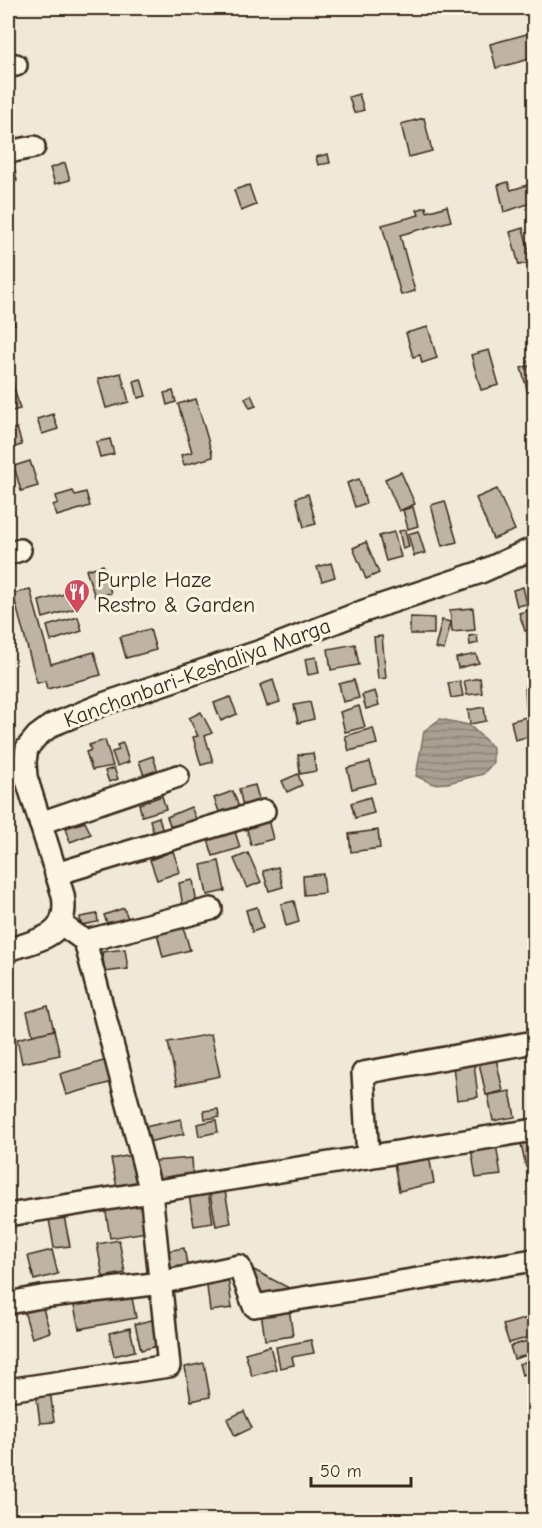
<svg xmlns="http://www.w3.org/2000/svg" width="542" height="1528" viewBox="0 0 542 1528" font-family="'Comic Neue',sans-serif">
	<style>
		.water { fill: url(#water-rules); stroke: #7e7163; stroke-width: 1.5 }
		.building { fill: #beb3a4; stroke: #3b2a1e; stroke-width: 1.5 }
		.lines { fill: none; stroke-linecap: round; stroke-linejoin: round }
		.minor-casing { stroke: #3b2a1e; stroke-width: 26 }
		.minor { stroke: #fcf5e5; stroke-width: 21 }
		.labels { text-anchor: middle; stroke-width: 6; stroke-linejoin: round; paint-order: stroke }
		.poi-label { font-size: 22px; fill: #3b2a1e; stroke: #fcf5e5; text-anchor: start }
		.street-label { font-size: 22px; fill: #3b2a1e; stroke: #fcf5e5 }
	</style>
	<defs>
		<pattern id="water-rules" width="6" height="5" patternUnits="userSpaceOnUse" patternTransform="scale(1.5)"><rect width="6" height="5" fill="#aaa091"/><path d="M0 2.5h6" fill="none" stroke="#8c8376"/></pattern>
	</defs>
	<rect width="100%" height="100%" fill="#f0e9d9"/>
	<filter id="ink" filterUnits="userSpaceOnUse"><feTurbulence type="fractalNoise" baseFrequency=".0167" numOctaves="2"/><feDisplacementMap in="SourceGraphic" scale="12" xChannelSelector="R" yChannelSelector="G"/><feConvolveMatrix kernelMatrix="1 2 1 2 8 2 1 2 1" color-interpolation-filters="sRGB"/></filter>
	<g filter="url(#ink)">
		<!-- water -->
		<polygon class="water" points="440,719 469,725 493,747 493,763 483,774 448,783 433,784 416,776 424,731"/>
		<!-- building -->
		<g class="building">
			<polygon points="534,32 534,58 496,68 490,44"/>
			<polygon points="359,94 364,110 354,113 349,97"/>
			<polygon points="424,118 432,151 409,157 401,124"/>
			<polygon points="328,154 330,163 318,165 316,157"/>
			<polygon points="12,158 17,181 8,183 8,159"/>
			<polygon points="65,163 70,180 55,184 50,168"/>
			<polygon points="508,182 511,190 534,183 534,202 504,212 498,185"/>
			<polygon points="249,185 256,205 241,211 234,190"/>
			<polygon points="447,206 451,221 400,235 415,291 401,295 382,225 419,215 417,210 426,207 427,212"/>
			<polygon points="523,228 532,262 519,265 510,232"/>
			<polygon points="8,305 15,324 8,326"/>
			<polygon points="428,327 437,358 422,363 420,355 413,357 406,333"/>
			<polygon points="489,350 499,385 481,390 471,355"/>
			<polygon points="534,364 534,391 528,393 521,368"/>
			<polygon points="9,369 20,409 8,412 8,370"/>
			<polygon points="121,373 129,402 106,408 98,379"/>
			<polygon points="141,379 146,396 138,398 134,381"/>
			<polygon points="173,391 176,402 167,405 164,393"/>
			<polygon points="251,395 256,406 250,408 245,398"/>
			<polygon points="196,399 213,457 184,465 181,455 192,452 178,404"/>
			<polygon points="53,414 58,429 42,434 37,419"/>
			<polygon points="17,428 22,445 8,449 8,431"/>
			<polygon points="110,439 114,454 100,457 96,442"/>
			<polygon points="30,461 38,486 21,491 14,466"/>
			<polygon points="401,472 415,504 399,511 385,479"/>
			<polygon points="534,478 534,506 533,506 528,479"/>
			<polygon points="359,479 366,503 355,507 347,483"/>
			<polygon points="497,489 515,530 493,539 476,498"/>
			<polygon points="73,491 75,495 86,492 90,506 57,516 53,505 58,503 56,496"/>
			<polygon points="308,494 316,524 304,527 296,498"/>
			<polygon points="445,501 457,542 442,546 431,505"/>
			<polygon points="413,507 418,526 408,529 403,510"/>
			<polygon points="405,530 409,547 403,549 399,531"/>
			<polygon points="418,531 425,553 414,556 408,534"/>
			<polygon points="394,532 401,557 386,561 379,536"/>
			<polygon points="366,542 379,573 366,579 353,548"/>
			<polygon points="331,563 335,577 322,581 317,567"/>
			<polygon points="103,565 111,593 95,597 86,570"/>
			<polygon points="523,587 527,604 517,606 513,590"/>
			<polygon points="30,589 51,664 94,652 101,675 47,689 45,681 37,683 13,594"/>
			<polygon points="72,592 77,608 43,618 39,601"/>
			<polygon points="473,608 475,630 452,632 450,610"/>
			<polygon points="530,610 534,628 525,631 519,613"/>
			<polygon points="78,617 82,631 51,641 47,626"/>
			<polygon points="410,617 434,618 434,634 410,634"/>
			<polygon points="442,620 451,622 444,650 435,648"/>
			<polygon points="150,629 156,650 126,658 120,637"/>
			<polygon points="477,635 478,643 470,645 469,636"/>
			<polygon points="382,636 386,678 378,679 374,637"/>
			<polygon points="355,644 359,665 331,670 328,649"/>
			<polygon points="476,654 479,663 458,668 456,658"/>
			<polygon points="316,657 319,673 308,675 305,659"/>
			<polygon points="480,678 482,693 467,695 464,681"/>
			<polygon points="273,680 280,702 267,706 260,685"/>
			<polygon points="354,680 359,698 343,702 339,684"/>
			<polygon points="460,681 463,696 451,698 448,683"/>
			<polygon points="534,684 534,707 526,707 525,685"/>
			<polygon points="375,691 379,705 366,709 362,695"/>
			<polygon points="230,697 237,714 221,721 214,703"/>
			<polygon points="310,702 314,719 298,723 294,705"/>
			<polygon points="359,706 365,727 345,732 340,712"/>
			<polygon points="484,707 486,721 470,724 468,710"/>
			<polygon points="201,712 212,733 205,736 213,762 201,765 193,737 198,736 189,718"/>
			<polygon points="530,716 534,735 515,740 511,721"/>
			<polygon points="373,728 377,744 349,751 345,736"/>
			<polygon points="105,740 113,766 92,770 86,752 91,750 89,745"/>
			<polygon points="123,743 129,762 117,766 112,752 119,750 117,745"/>
			<polygon points="313,753 316,771 300,774 298,755"/>
			<polygon points="153,756 158,772 144,776 139,761"/>
			<polygon points="370,762 376,783 352,789 347,768"/>
			<polygon points="114,768 118,779 109,782 105,771"/>
			<polygon points="298,774 302,785 287,792 282,781"/>
			<polygon points="255,785 261,806 244,811 239,789"/>
			<polygon points="233,791 240,810 221,817 214,798"/>
			<polygon points="162,796 166,809 142,816 139,804"/>
			<polygon points="370,797 374,813 355,818 351,803"/>
			<polygon points="191,807 198,823 173,833 167,817"/>
			<polygon points="267,816 273,839 251,845 245,822"/>
			<polygon points="159,817 164,836 155,838 150,820"/>
			<polygon points="85,822 91,834 70,842 66,828"/>
			<polygon points="234,828 240,848 213,856 207,836"/>
			<polygon points="378,830 380,848 351,852 349,834"/>
			<polygon points="173,851 180,872 157,880 150,860"/>
			<polygon points="248,853 261,882 247,888 234,859"/>
			<polygon points="219,861 225,891 207,895 201,865"/>
			<polygon points="278,867 283,887 269,891 263,871"/>
			<polygon points="323,874 325,893 304,895 303,876"/>
			<polygon points="193,880 197,905 183,907 179,883"/>
			<polygon points="294,901 299,922 286,926 281,904"/>
			<polygon points="257,907 263,928 252,932 246,910"/>
			<polygon points="124,908 129,921 109,929 104,915"/>
			<polygon points="97,914 98,922 81,925 80,917"/>
			<polygon points="183,926 190,950 163,957 157,933"/>
			<polygon points="125,949 128,969 105,972 102,952"/>
			<polygon points="48,1006 54,1030 33,1036 27,1012"/>
			<polygon points="54,1030 60,1055 22,1063 17,1039"/>
			<polygon points="211,1034 220,1076 177,1085 168,1042"/>
			<polygon points="110,1059 116,1081 66,1095 60,1074"/>
			<polygon points="496,1059 503,1091 486,1095 479,1063"/>
			<polygon points="474,1063 478,1097 457,1100 453,1066"/>
			<polygon points="510,1091 515,1117 493,1121 488,1095"/>
			<polygon points="218,1109 219,1117 205,1119 204,1111"/>
			<polygon points="181,1119 184,1134 143,1143 140,1128"/>
			<polygon points="216,1120 218,1132 199,1136 197,1124"/>
			<polygon points="534,1136 534,1165 526,1167 520,1139"/>
			<polygon points="496,1144 501,1175 476,1178 471,1148"/>
			<polygon points="132,1155 137,1184 117,1187 111,1159"/>
			<polygon points="429,1156 434,1183 399,1191 394,1163"/>
			<polygon points="192,1158 193,1175 157,1179 155,1161"/>
			<polygon points="225,1191 231,1223 216,1226 210,1194"/>
			<polygon points="208,1192 213,1223 194,1226 189,1195"/>
			<polygon points="148,1199 153,1231 110,1238 105,1206"/>
			<polygon points="64,1216 70,1246 54,1248 49,1219"/>
			<polygon points="119,1240 125,1273 103,1277 97,1244"/>
			<polygon points="184,1248 188,1269 170,1273 166,1251"/>
			<polygon points="52,1250 58,1274 34,1280 28,1256"/>
			<polygon points="250,1268 295,1291 254,1297"/>
			<polygon points="228,1276 232,1308 210,1311 206,1279"/>
			<polygon points="130,1288 136,1318 79,1329 73,1301"/>
			<polygon points="42,1305 50,1332 32,1338 24,1311"/>
			<polygon points="289,1308 293,1336 265,1340 261,1312"/>
			<polygon points="534,1316 534,1336 509,1343 503,1325"/>
			<polygon points="156,1319 162,1345 141,1350 135,1324"/>
			<polygon points="130,1328 135,1351 114,1356 109,1333"/>
			<polygon points="534,1339 534,1353 514,1359 510,1346"/>
			<polygon points="311,1340 314,1353 292,1357 294,1365 280,1368 276,1347"/>
			<polygon points="270,1346 276,1369 252,1376 245,1353"/>
			<polygon points="534,1359 534,1372 522,1375 519,1364"/>
			<polygon points="204,1363 210,1397 191,1401 185,1367"/>
			<polygon points="50,1390 54,1422 40,1423 36,1392"/>
			<polygon points="244,1411 252,1428 235,1436 227,1419"/>
		</g>
		<g class="lines">
			<defs>
				<g id="minor">
					<polyline points="8,66 16,65"/>
					<polyline points="8,152 34,147"/>
					<polyline points="8,554 20,550"/>
					<polyline points="40,823 178,776"/>
					<polyline points="56,874 264,811"/>
					<polyline points="85,941 211,909"/>
					<path d="M8 950C40 939 70 937 63 895L26 777 25 762 27 748 37 736 52 725 106 703 261 651 364 611 481 572 534 548"/>
					<polyline points="368,1157 363,1073 534,1042"/>
					<polyline points="8,1215 534,1130"/>
					<polyline points="8,1303 41,1297 154,1284 239,1266 254,1306 534,1260"/>
					<polyline points="8,1390 169,1366 151,1192 85,941 61,924"/>
				</g>
			</defs>
			<!-- minor casing -->
			<use href="#minor" class="minor-casing"/>
			<!-- minor -->
			<use href="#minor" class="minor"/>
		</g>
	</g>
	<!-- icons -->
	<defs>
		<symbol id="restaurant-pin" viewBox="-11 -11 22 30"><path d="M0 17L-7.5 6A9.5 9.5 0 1 1 7.5 6Z" fill="#d1495b" stroke="#fcf5e5"/><path d="M-5-6h1v4h1v-4h1v4h1v-4h1v5L-1.5 .5V6h-2V.5L-5-1ZM5-6V6H3V1.5H1.5Q1.5-4 5-6Z" fill="#fff"/></symbol>
	</defs>
	<g fill-rule="evenodd">
		<use href="#restaurant-pin" x="62" y="577" width="30" height="40"/>
	</g>
	<g class="labels">
		<!-- poi labels -->
		<g class="poi-label">
			<text x="97" y="587">Purple Haze<tspan x="97" dy="25">Restro &amp; Garden</tspan></text>
		</g>
		<!-- street labels -->
		<g class="street-label">
			<text transform="translate(197 672) rotate(-20)" y="8">Kanchanbari-Keshaliya Marga</text>
		</g>
	</g>
	<!-- margin -->
	<rect width="542" height="1528" fill="none" stroke="#fcf5e5" stroke-width="30"/>
	<rect x="15" y="15" width="512" height="1498" fill="none" stroke="#3b2a1e" stroke-width="2" filter="url(#ink)"/>
	<!-- scale -->
	<path d="M311 1477v9h100v-9" fill="none" stroke="#3b2a1e" stroke-width="3"/>
	<text x="320" y="1477" font-size="18" fill="#3b2a1e" stroke="#fcf5e5" stroke-width="4.5" paint-order="stroke">50 m</text>
</svg>
